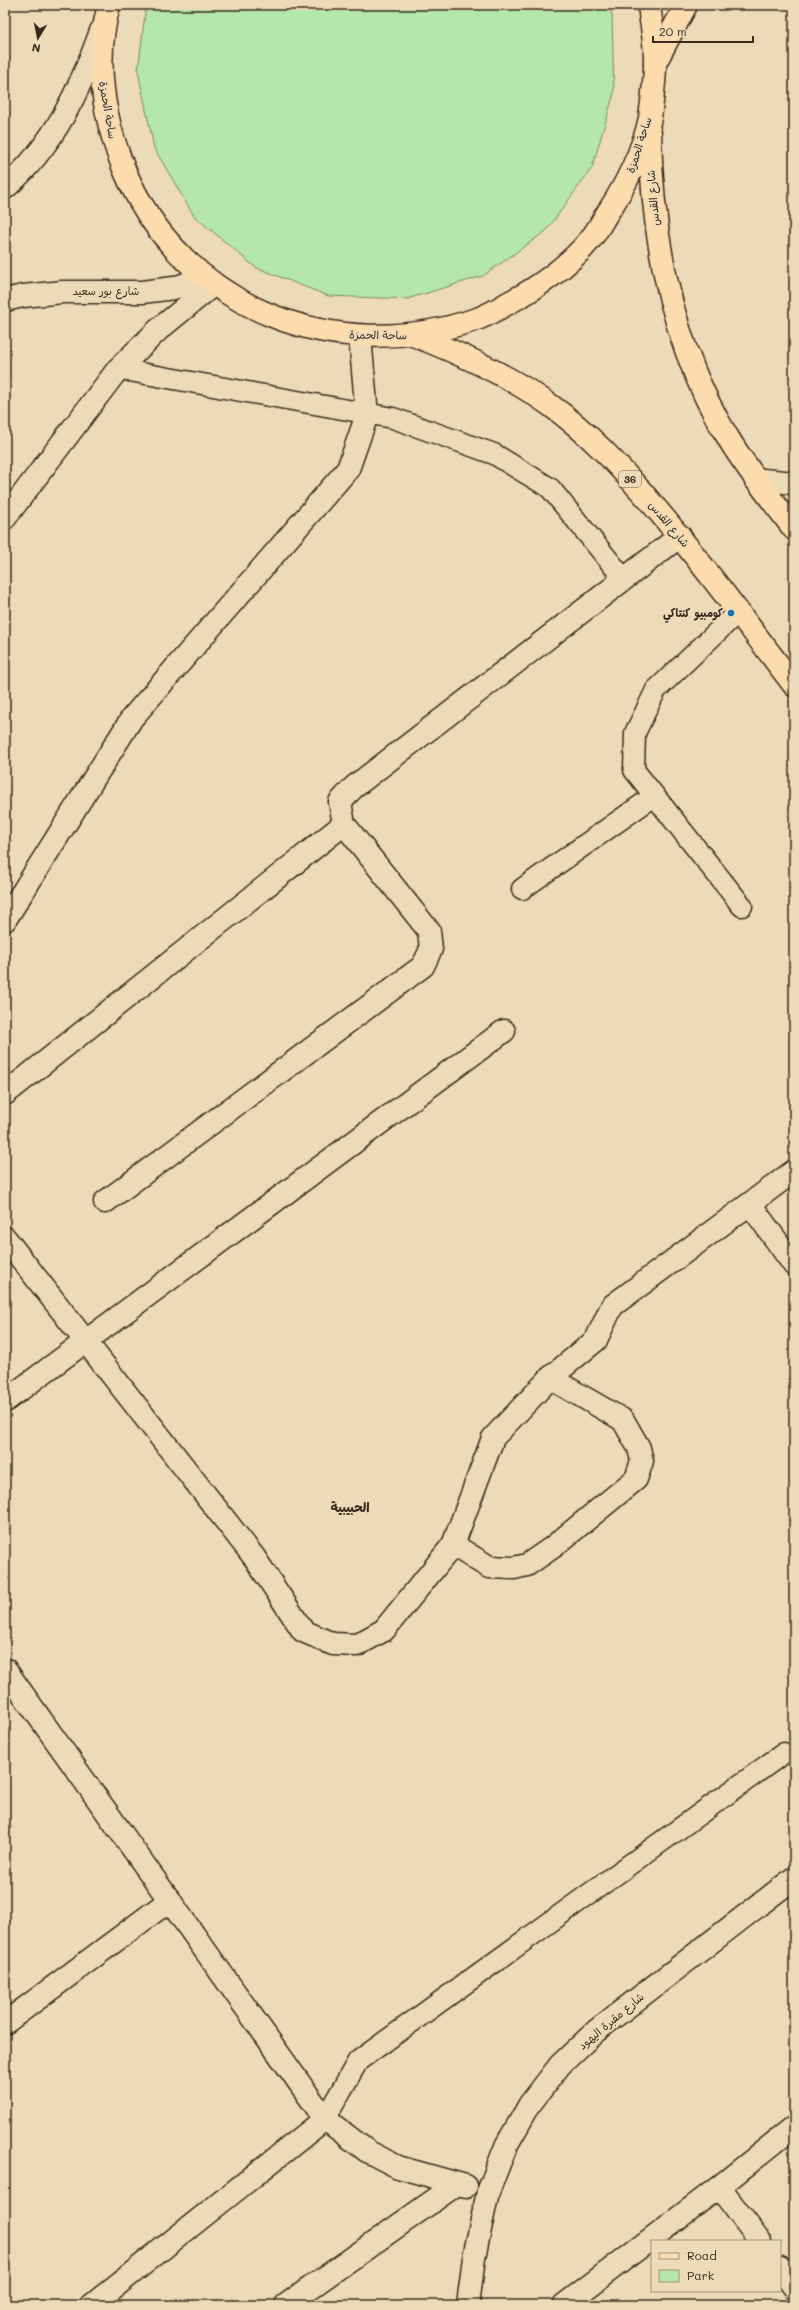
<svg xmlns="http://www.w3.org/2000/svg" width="799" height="2310" viewBox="0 0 799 2310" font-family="Mali,'Playpen Sans Arabic',sans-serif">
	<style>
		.green { fill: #b4e7a9; stroke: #788864 }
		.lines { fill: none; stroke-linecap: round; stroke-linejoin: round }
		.lane-casing { stroke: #3b2a1e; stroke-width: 23 }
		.street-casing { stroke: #3b2a1e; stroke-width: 25 }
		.secondary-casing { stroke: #3b2a1e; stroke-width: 25 }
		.primary-casing { stroke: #3b2a1e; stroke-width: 25 }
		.lane { stroke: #eddab8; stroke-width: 20 }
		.street { stroke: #eddab8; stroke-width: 22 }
		.secondary { stroke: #eddab8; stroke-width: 22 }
		.primary { stroke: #fcdcac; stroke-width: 22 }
		.poi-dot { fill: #1f6fb2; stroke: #eddab8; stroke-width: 1.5 }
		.labels { text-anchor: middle; stroke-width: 4; stroke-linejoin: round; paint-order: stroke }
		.shield { fill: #eddab8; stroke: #705f4c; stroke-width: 1 }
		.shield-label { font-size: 10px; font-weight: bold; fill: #3b2a1e }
		.street-label { font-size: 11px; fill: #3b2a1e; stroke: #eddab8 }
		.poi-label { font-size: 11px; font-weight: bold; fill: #3b2a1e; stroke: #eddab8; text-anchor: end }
		.quarter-label { font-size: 13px; font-weight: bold; fill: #3b2a1e; stroke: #eddab8 }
	</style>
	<rect width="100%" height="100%" fill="#eddab8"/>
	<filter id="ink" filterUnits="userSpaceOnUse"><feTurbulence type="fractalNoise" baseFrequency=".025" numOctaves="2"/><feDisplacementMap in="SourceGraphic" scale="8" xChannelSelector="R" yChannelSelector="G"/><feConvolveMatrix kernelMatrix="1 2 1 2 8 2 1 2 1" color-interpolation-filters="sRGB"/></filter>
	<g filter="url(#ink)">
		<!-- green -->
		<polygon class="green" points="146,5 608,5 612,15 614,93 592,168 546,231 483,276 407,299 328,296 255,267 194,216 154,148 138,71"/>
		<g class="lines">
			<defs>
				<g id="lane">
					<polyline points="118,369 393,418 494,454 550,488 624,579"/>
					<polyline points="738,612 656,690 635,733 634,770 742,906"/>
					<polyline points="522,889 654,796"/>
					<polyline points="325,2119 358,2061 784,1753"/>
				</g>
				<g id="street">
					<polyline points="755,479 794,483"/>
					<polyline points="5,518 118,369 158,330 214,284"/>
					<polyline points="5,920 132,718 348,469 367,415 360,337"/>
					<polyline points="5,1094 344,824"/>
					<polyline points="105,1202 423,966 431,949 429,931 344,824 340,802 354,787 680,536"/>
					<polyline points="750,1204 794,1265"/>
					<polyline points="5,1238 254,1557 303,1631 333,1644 357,1645 384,1630 453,1545 493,1438 550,1378 596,1340 612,1306 794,1171"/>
					<polyline points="5,1401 504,1031"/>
					<polyline points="453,1545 489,1567 514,1568 527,1565 553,1547 636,1479 642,1461 639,1448 623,1420 550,1378"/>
					<polyline points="5,1669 325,2119 92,2305"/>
					<polyline points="5,2023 170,1900"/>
					<polyline points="325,2119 367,2151 398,2167 466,2186"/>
					<polyline points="719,2187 760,2241"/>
					<polyline points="780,2268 794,2287"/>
					<polyline points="286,2305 457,2184"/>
					<polyline points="468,2305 474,2257 488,2192 506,2146 530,2104 560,2065 596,2031 794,1878"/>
					<polyline points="564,2305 719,2187 794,2127"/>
				</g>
				<g id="secondary">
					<path d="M5 188C53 147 80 90 101 31"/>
					<polyline points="5,300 23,296 63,292 142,292 174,288 205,277"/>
				</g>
				<g id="primary">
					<path d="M109 5C94 60 103 117 124 169 183 310 336 367 477 319 489 315 501 307 512 301 539 287 570 264 589 241 597 232 602 221 608 212 625 187 644 148 650 118 652 101 655 81 655 64 656 45 651 24 649 5"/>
					<polyline points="655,63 686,5"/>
					<path d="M650 133C652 240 672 349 730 441 749 472 772 500 794 529"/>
					<path d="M413 335C461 354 508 375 550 405 588 432 618 465 648 499 700 559 746 623 794 685"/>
				</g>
			</defs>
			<!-- lane casing -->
			<use href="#lane" class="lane-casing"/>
			<!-- street casing -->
			<use href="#street" class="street-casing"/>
			<!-- secondary casing -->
			<use href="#secondary" class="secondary-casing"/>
			<!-- primary casing -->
			<use href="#primary" class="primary-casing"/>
			<!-- lane -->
			<use href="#lane" class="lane"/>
			<!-- street -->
			<use href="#street" class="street"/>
			<!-- secondary -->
			<use href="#secondary" class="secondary"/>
			<!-- primary -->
			<use href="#primary" class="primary"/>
		</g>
	</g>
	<!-- markers -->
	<circle class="poi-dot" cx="731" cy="613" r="4"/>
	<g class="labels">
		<!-- shield labels -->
		<rect class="shield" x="619" y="471" width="22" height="16" rx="3"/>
		<g class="shield-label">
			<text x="630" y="483">36</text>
		</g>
		<!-- street labels -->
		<g class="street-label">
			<text transform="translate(108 110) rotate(80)" y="4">ساحة الحمزة</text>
			<text transform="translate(639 145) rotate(-72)" y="4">ساحة الحمزة</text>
			<text transform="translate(653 198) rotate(-95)" y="4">شارع القدس</text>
			<text x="106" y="295">شارع بور سعيد</text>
			<text transform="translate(378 335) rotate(1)" y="4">ساحة الحمزة</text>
			<text transform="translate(669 524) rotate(50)" y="4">شارع القدس</text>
			<text transform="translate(611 2021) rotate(-40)" y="4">شارع مقبرة اليهود</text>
		</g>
		<!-- poi labels -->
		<g class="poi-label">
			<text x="723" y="617">كومبيو كنتاكي</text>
		</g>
		<!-- quarter labels -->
		<g class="quarter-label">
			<text x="350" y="1512">الحبيبية</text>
		</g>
	</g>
	<!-- margin -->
	<rect width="799" height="2310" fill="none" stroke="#eddab8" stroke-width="20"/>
	<rect x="10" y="10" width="779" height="2290" fill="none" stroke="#3b2a1e" stroke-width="1.5" filter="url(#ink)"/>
	<!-- legend -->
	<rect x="651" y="2240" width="130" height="52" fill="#eddab8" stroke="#a6947a"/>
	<rect x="659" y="2253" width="20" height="6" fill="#fcdcac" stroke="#a6947a"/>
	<text x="687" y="2260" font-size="12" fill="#3b2a1e">Road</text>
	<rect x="659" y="2270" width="20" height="12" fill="#b4e7a9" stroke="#a6947a"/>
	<text x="687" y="2280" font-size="12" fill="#3b2a1e">Park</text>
	<!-- north arrow -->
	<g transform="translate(38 38) rotate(190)" stroke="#eddab8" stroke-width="3" paint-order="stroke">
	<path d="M0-3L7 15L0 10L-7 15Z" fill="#3b2a1e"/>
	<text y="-6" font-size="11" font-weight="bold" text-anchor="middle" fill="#3b2a1e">N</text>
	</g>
	<!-- scale -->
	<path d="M653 36v6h100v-6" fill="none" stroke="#3b2a1e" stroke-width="2"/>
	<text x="659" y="36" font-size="12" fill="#3b2a1e" stroke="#eddab8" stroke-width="3" paint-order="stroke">20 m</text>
</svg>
